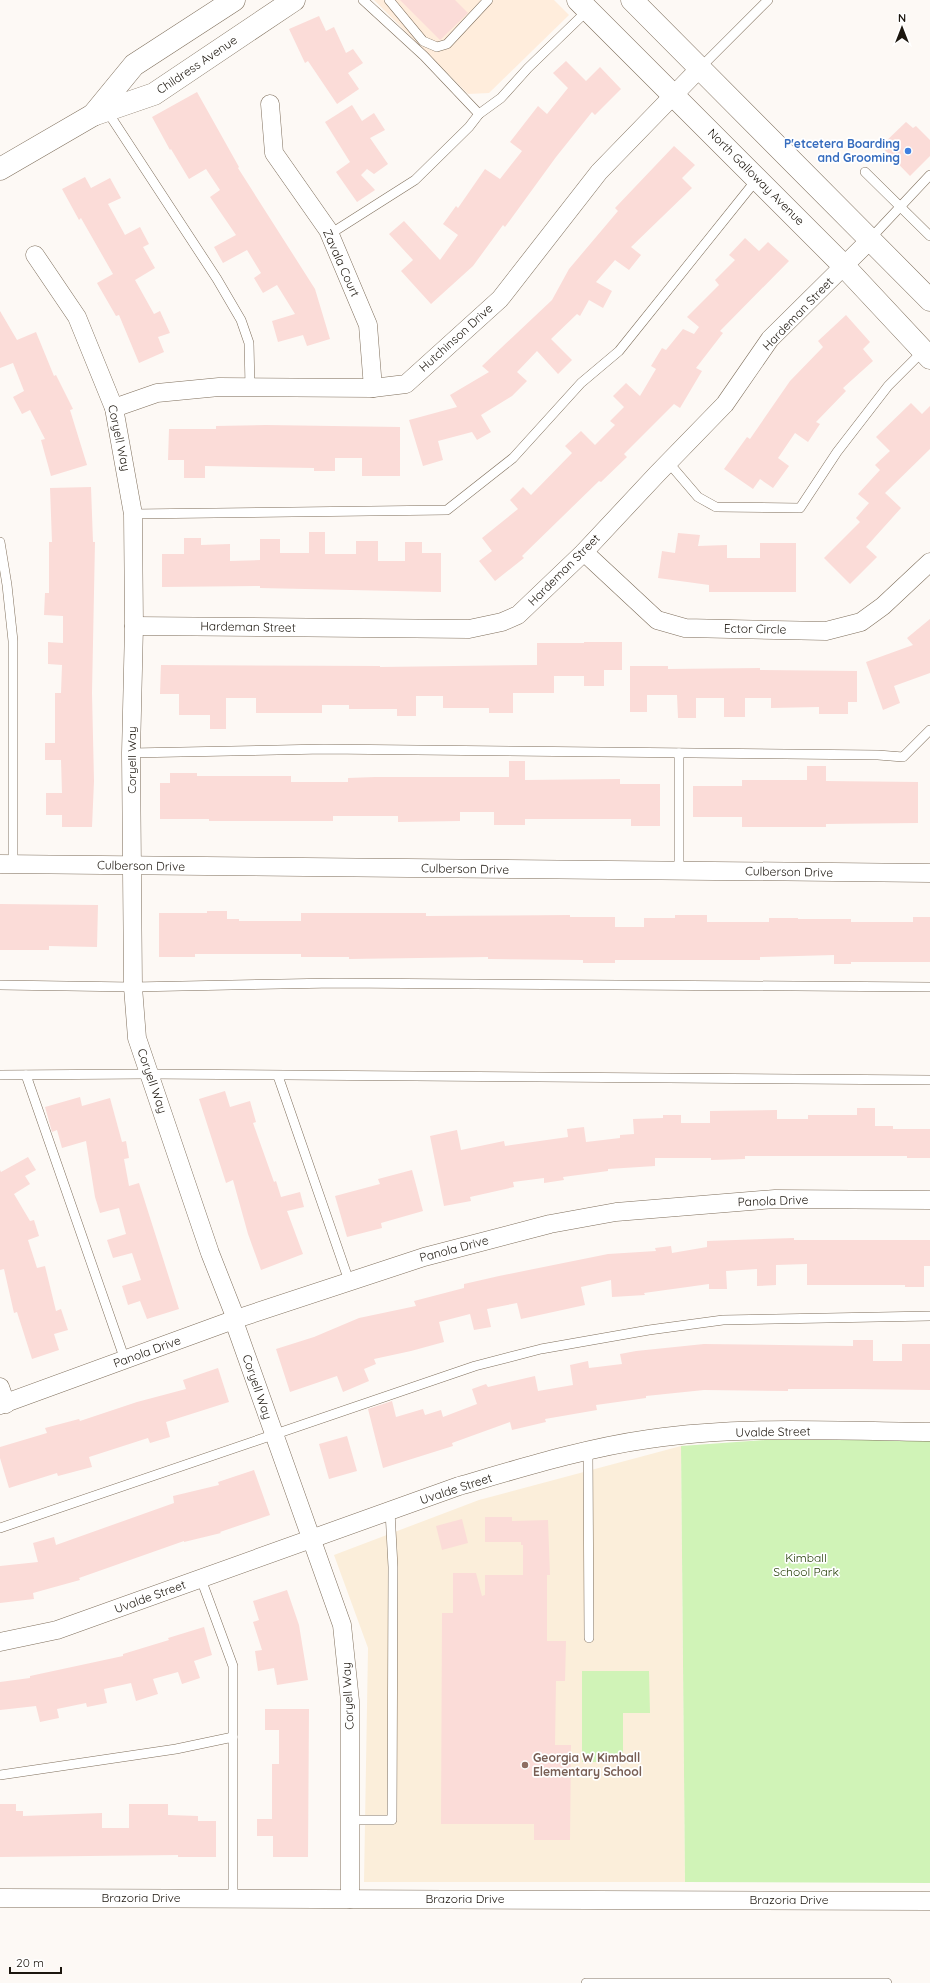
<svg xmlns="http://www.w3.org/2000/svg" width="930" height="1983" viewBox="0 0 930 1983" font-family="Quicksand,sans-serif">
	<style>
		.commercial { fill: #ffeddc }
		.education { fill: #fbeeda }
		.green { fill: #d0f3b7 }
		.building { fill: #fbdcd8 }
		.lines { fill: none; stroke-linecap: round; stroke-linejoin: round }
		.lane-casing { stroke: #7f6f5c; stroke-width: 10 }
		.street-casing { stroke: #7f6f5c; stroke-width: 19 }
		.secondary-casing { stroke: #7f6f5c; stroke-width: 23 }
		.lane { stroke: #fff; stroke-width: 9 }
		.street { stroke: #fff; stroke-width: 18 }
		.secondary { stroke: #fff; stroke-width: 22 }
		.shop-dot { fill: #3f7fe0; stroke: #fff; stroke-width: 1.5 }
		.education-dot { fill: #8d6e63; stroke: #fff; stroke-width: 1.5 }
		.labels { text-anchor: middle; stroke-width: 3.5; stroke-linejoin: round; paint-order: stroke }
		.street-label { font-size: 12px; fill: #1c160e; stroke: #fff }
		.shop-label { font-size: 12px; font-weight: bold; fill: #366cbe; stroke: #fff; text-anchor: end }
		.park-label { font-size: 12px; fill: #1f3901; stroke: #fff }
		.education-label { font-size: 12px; font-weight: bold; fill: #785e54; stroke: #fff; text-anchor: start }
	</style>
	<rect width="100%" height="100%" fill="#fdf9f5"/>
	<!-- commercial -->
	<polygon class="commercial" points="374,0 554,0 569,15 489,93 468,94"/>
	<!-- education -->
	<polygon class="education" points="681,1446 685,1882 364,1882 368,1648 334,1555 479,1500"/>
	<!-- green -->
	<g class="green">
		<polygon points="765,1440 930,1440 930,1883 685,1882 681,1446"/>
		<polygon points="582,1671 649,1671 650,1713 623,1713 623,1762 582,1762"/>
	</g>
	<!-- building -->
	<g class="building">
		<polygon points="400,0 455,0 468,13 440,40"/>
		<polygon points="319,16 326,31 334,27 346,53 353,49 363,63 348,73 359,89 337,104 308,61 305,63 289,29"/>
		<polygon points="566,61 586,81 600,67 621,89 595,115 592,112 556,157 505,227 503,225 473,266 431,304 401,271 413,260 389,234 404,221 440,260 458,235 443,224 456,206 458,208 485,169 500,179 522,151 510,142 538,106 547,114 568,88 553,73"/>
		<polygon points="197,92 239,167 238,168 315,289 330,339 307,346 303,335 278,342 272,321 295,314 277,285 263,293 254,278 261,273 247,250 223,263 214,247 236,235 210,197 220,190 206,169 189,179 171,149 170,150 152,117"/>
		<polygon points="352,105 362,121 374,113 385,130 370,138 388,164 374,174 367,169 361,175 375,190 357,202 336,172 350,162 325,122"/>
		<polygon points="906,122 913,128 916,126 930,140 930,156 910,176 881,146"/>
		<polygon points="674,146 695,165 682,178 692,188 631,247 641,255 629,270 615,260 596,282 612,291 603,308 589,300 580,316 577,314 551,339 572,360 558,374 537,351 517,372 527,381 512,396 481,415 491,432 477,440 472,432 438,441 443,460 423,466 409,420 457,407 450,395 489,372 482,366 552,300 569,269 618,211 615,208"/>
		<polygon points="85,177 91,188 110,178 121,198 108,204 125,235 140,227 149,244 143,247 155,268 135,280 154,314 160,311 170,333 158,337 164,352 139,363 119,315 116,316 97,283 113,274 81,218 79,220 62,189"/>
		<polygon points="745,238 759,251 768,242 789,261 720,331 723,333 696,368 702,371 680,408 674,404 624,454 627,457 601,482 599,481 522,556 524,558 495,581 479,561 492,551 482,538 518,509 510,500 523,487 531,495 572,453 565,446 581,431 595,445 615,425 610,421 624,407 613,396 626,383 640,396 656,369 651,366 662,348 666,350 683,329 694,334 699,327 687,317 719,285 715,280 735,260 729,255"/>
		<polygon points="0,311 17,340 36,332 54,376 56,375 73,409 70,410 87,465 51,476 41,440 45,439 30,410 22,414 13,397 24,391 13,363 0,368"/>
		<polygon points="846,315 870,342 863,349 873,361 843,388 846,391 816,422 820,424 808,442 795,433 778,458 789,466 773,488 760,479 753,489 724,469 747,437 750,439 790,381 823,347 818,341"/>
		<polygon points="911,403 922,414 930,406 930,449 885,493 901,508 866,547 877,557 850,584 824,558 860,522 856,518 869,503 858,494 880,470 875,465 890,451 876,437"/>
		<polygon points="266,425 400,427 400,476 362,476 362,458 335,458 335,471 314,471 314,468 205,466 205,478 184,478 184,460 168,460 169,429 216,429 216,426"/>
		<polygon points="91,487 93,542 95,542 92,693 94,781 92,827 62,827 62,815 46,815 46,793 62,793 61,760 45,760 45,743 55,743 55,693 61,693 62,665 48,664 48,642 63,643 63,616 44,615 45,593 49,593 49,542 52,542 50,488"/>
		<polygon points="309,532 325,532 325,554 356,554 356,541 378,541 378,561 405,561 405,542 422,542 422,553 441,553 441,592 260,588 260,586 162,587 162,554 184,554 184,538 201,538 201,545 230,544 230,561 260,560 260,539 280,539 280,553 309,553"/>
		<polygon points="678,533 700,535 698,546 727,545 727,558 760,558 760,543 796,543 796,592 709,592 709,585 658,578 662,551 675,553"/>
		<polygon points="930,619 930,673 894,686 900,703 883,710 866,662 913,645 907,638"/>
		<polygon points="584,642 622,642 622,670 604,670 604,686 584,686 584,676 554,676 554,693 513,693 513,713 489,713 489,708 443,708 443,696 416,696 416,716 397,716 397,709 349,709 349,705 322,705 322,713 256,713 256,698 226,698 226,729 210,729 210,715 179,715 179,694 160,694 161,665 380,666 380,667 537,665 537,643 584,643"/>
		<polygon points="630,666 668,666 668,669 760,668 760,670 857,671 857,702 848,702 848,714 819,714 819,707 771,708 771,698 745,698 745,717 724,717 724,698 696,698 696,718 678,718 677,695 647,695 647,712 630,712"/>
		<polygon points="509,761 525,761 525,780 620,779 620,784 660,784 660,826 631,826 631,819 525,819 525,825 494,825 494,812 460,812 460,821 398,822 398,816 333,816 333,821 209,821 209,819 160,819 160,783 170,783 170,773 197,773 197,776 291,776 291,782 348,782 348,778 375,777 509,777"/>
		<polygon points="807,766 826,766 826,781 918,782 918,823 826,824 826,827 742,827 742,817 693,817 693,786 742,786 742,780 807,780"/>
		<polygon points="0,904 98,905 97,947 49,946 49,950 0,950"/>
		<polygon points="207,911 227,911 227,919 239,919 239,921 301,921 301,913 426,913 426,916 570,915 570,917 615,917 615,927 644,927 644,918 675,918 675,915 707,915 707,922 769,922 769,918 798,918 798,919 851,919 851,922 913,922 913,917 930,917 930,962 851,962 851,964 834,964 834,955 760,957 760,960 615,960 615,963 583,963 583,960 488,959 488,957 349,959 349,957 301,957 301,954 195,954 195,957 159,957 159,913 207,913"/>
		<polygon points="225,1091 230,1107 250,1101 256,1122 253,1123 274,1182 276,1181 281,1197 300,1192 304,1207 287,1211 303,1254 261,1270 248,1234 233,1180 226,1183 199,1099"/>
		<polygon points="80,1097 82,1106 110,1098 122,1142 126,1141 129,1158 124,1159 129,1186 139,1183 179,1309 147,1319 140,1301 128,1305 122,1286 141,1280 132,1253 113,1258 107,1240 126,1234 119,1208 100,1213 95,1197 86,1141 62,1148 57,1130 52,1132 45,1107"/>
		<polygon points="857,1108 875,1108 875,1126 893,1126 893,1129 930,1129 930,1158 907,1158 907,1156 745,1156 745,1159 711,1160 711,1158 655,1158 655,1166 608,1169 608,1171 563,1177 564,1180 544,1183 544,1178 513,1182 514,1187 470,1197 471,1201 444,1206 430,1136 457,1130 461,1150 504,1141 505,1146 568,1137 567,1129 584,1127 586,1142 620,1138 620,1135 634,1134 633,1119 663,1118 663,1115 681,1115 681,1123 710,1123 710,1111 777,1110 777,1119 808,1119 808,1115 857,1115"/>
		<polygon points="28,1157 36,1170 25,1176 30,1184 14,1194 30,1221 34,1220 39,1236 28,1240 37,1268 45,1266 56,1311 61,1309 68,1330 54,1334 59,1350 32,1359 17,1312 14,1313 4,1269 0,1270 0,1170 1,1172"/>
		<polygon points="412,1170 423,1211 381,1223 382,1228 347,1237 335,1196 380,1184 378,1179"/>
		<polygon points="794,1238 794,1240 930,1240 930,1266 924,1266 924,1287 905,1287 905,1285 807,1285 807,1264 776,1265 776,1285 757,1286 757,1269 726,1271 727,1289 709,1289 709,1284 644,1293 645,1295 612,1297 611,1280 581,1287 585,1305 521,1319 517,1303 487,1309 491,1327 474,1330 470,1314 439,1322 444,1342 411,1351 374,1359 376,1364 364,1369 369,1381 343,1392 337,1376 290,1392 276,1349 314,1337 359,1318 416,1306 414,1301 464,1288 464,1284 499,1276 608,1254 656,1251 655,1248 671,1246 672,1253 707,1247 707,1241"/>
		<polygon points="853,1340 873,1340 873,1361 902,1361 902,1344 930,1344 930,1390 853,1389 788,1389 788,1391 704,1390 646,1396 646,1398 596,1405 597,1410 545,1419 546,1422 512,1430 510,1422 452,1443 453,1446 383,1468 368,1409 392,1401 396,1417 423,1409 425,1415 441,1410 443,1417 477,1404 472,1389 486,1384 488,1387 535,1376 538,1391 573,1385 570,1365 588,1361 589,1368 622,1364 620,1354 636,1351 704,1344 853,1346"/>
		<polygon points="218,1368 229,1402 166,1422 170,1437 150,1443 148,1438 89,1457 92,1467 58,1476 57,1473 9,1488 0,1458 0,1447 47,1433 45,1428 79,1419 80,1421 137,1402 186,1389 183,1380"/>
		<polygon points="347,1436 357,1471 329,1479 319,1444"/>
		<polygon points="254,1470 270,1515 220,1532 221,1533 184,1542 184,1541 79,1578 80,1580 33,1593 34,1599 0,1603 0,1566 38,1562 33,1543 54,1537 56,1545 174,1503 173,1496 219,1485 218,1482"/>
		<polygon points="485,1517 512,1517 512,1521 548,1520 550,1575 547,1575 547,1641 566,1641 565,1681 556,1681 555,1745 571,1745 570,1840 534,1840 534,1824 441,1824 442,1613 453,1613 453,1573 476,1573 482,1596 485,1595 485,1575 523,1575 523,1545 521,1545 521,1542 485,1542"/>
		<polygon points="462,1519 468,1543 442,1550 436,1526"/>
		<polygon points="287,1590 299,1625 308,1680 277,1685 274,1668 258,1671 255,1651 262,1650 253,1622 259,1620 253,1601"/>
		<polygon points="204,1627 212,1655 194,1661 200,1678 182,1684 178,1672 153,1679 158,1694 136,1701 131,1683 104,1689 107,1703 87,1707 86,1703 57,1709 59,1718 40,1722 36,1706 0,1710 0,1682 30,1678 30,1676 123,1656 123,1654 169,1640 168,1638"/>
		<polygon points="265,1709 309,1709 308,1857 273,1857 273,1836 257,1836 257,1819 272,1819 272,1764 279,1764 279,1730 265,1730"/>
		<polygon points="0,1804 16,1804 16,1811 23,1811 23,1816 102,1813 102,1828 129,1828 129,1804 168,1804 168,1815 198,1816 198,1821 216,1821 216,1857 178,1857 178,1855 0,1857"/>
	</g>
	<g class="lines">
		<defs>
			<g id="lane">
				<polyline points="363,0 424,56 479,114"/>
				<polyline points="389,0 423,41 437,47 447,44 488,0"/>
				<polyline points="700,68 768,0"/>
				<polyline points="107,111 217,279 241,320 249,343 250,387"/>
				<polyline points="865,172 930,236"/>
				<polyline points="330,234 415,180 469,127 479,114 501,98 528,68 588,10"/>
				<polyline points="870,239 930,175"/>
				<polyline points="668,462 698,497 716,507 800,508 837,452 888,386 923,351"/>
				<polyline points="133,514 447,510 513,458 581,383 619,351 757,179"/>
				<polyline points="0,542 7,585 13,641 13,865"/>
				<polyline points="131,753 324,749 878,755 903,757 930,730"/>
				<polyline points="679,753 679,871"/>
				<polyline points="0,985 133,987 335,983 930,987"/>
				<polyline points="0,1075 149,1074 930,1080"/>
				<polyline points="26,1075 125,1360"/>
				<polyline points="278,1076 349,1281"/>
				<polyline points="588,1451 589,1638"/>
				<polyline points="0,1528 475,1366 541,1349 649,1330 723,1320 930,1316"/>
				<polyline points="201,1579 233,1666 233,1898"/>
				<polyline points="0,1775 176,1749 233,1737"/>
				<polyline points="350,1820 392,1820 393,1567 390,1511"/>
				<polyline points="586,1983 887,1983"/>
			</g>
			<g id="street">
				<polyline points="270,104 274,153 328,230 368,325 373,388"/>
				<polyline points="35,255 77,317 114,408 133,514 134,626 131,753 133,987 137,1038 210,1253 236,1319 235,1324 342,1625 350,1701 350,1899"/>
				<polyline points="114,408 157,393 219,387 373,388 406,384 500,299 599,172 699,69"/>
				<polyline points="584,552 657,620 685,628 826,631 861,622 883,606 930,562"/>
				<polyline points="134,626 469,629 502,622 518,615 584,552 657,474 725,404 770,339 869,241"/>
				<polyline points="0,864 930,873"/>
				<polyline points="0,1387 6,1404"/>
				<polyline points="0,1405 236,1319 424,1257 550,1224 616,1212 775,1199 930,1200"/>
				<path d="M0 1642 57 1630 459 1486C521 1468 585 1448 649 1439 742 1425 837 1431 930 1432"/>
				<polyline points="0,1898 930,1901"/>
			</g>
			<g id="secondary">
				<polyline points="578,0 844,266 930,358"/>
				<polyline points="632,0 930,300"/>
				<polyline points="93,115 134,65 234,0"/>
				<polyline points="0,169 93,115 154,94 294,0"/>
			</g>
		</defs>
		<!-- lane casing -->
		<use href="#lane" class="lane-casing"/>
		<!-- street casing -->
		<use href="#street" class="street-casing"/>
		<!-- secondary casing -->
		<use href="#secondary" class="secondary-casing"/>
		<!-- lane -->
		<use href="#lane" class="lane"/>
		<!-- street -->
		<use href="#street" class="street"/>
		<!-- secondary -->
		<use href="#secondary" class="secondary"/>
	</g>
	<!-- markers -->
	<circle class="shop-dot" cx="908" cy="151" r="4"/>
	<circle class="education-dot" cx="525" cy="1765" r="4"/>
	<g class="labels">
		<!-- street labels -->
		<g class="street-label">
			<text transform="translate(197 65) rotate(-34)" y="4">Childress Avenue</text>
			<text transform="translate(756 177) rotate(45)" y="4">North Galloway Avenue</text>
			<text transform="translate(341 263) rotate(66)" y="4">Zavala Court</text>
			<text transform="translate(798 314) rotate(-46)" y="4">Hardeman Street</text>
			<text transform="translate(456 338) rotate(-42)" y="4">Hutchinson Drive</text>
			<text transform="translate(119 438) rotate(78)" y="4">Coryell Way</text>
			<text transform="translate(564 570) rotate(-45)" y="4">Hardeman Street</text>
			<text transform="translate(248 627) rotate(1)" y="4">Hardeman Street</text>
			<text transform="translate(755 629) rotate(1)" y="4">Ector Circle</text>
			<text transform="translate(132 760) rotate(-90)" y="4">Coryell Way</text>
			<text transform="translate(141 866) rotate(1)" y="4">Culberson Drive</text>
			<text transform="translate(465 869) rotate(1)" y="4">Culberson Drive</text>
			<text transform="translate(789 872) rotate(1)" y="4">Culberson Drive</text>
			<text transform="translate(152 1081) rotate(71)" y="4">Coryell Way</text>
			<text transform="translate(773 1201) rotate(-2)" y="4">Panola Drive</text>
			<text transform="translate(454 1249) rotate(-15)" y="4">Panola Drive</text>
			<text transform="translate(147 1352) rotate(-20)" y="4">Panola Drive</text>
			<text transform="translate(257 1387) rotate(71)" y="4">Coryell Way</text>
			<text transform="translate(773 1432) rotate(-1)" y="4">Uvalde Street</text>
			<text transform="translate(456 1489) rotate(-18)" y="4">Uvalde Street</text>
			<text transform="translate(150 1597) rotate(-20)" y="4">Uvalde Street</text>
			<text transform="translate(348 1696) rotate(-93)" y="4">Coryell Way</text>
			<text x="141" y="1902">Brazoria Drive</text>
			<text x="465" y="1903">Brazoria Drive</text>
			<text x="789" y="1904">Brazoria Drive</text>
		</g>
		<!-- shop labels -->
		<g class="shop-label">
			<text x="900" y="148">P'etcetera Boarding<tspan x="900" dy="14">and Grooming</tspan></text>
		</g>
		<!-- park labels -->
		<g class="park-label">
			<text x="806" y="1562">Kimball<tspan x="806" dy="14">School Park</tspan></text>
		</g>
		<!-- education labels -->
		<g class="education-label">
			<text x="533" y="1762">Georgia W Kimball<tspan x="533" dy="14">Elementary School</tspan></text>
		</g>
	</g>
	<!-- north arrow -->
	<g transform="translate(902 28)" stroke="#ffffff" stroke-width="3" paint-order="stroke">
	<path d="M0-3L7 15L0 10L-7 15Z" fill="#1c160e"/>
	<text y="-6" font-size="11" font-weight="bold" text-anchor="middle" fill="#1c160e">N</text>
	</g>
	<!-- scale -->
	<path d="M10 1967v6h51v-6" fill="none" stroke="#1c160e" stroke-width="2"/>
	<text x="16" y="1967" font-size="12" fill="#1c160e" stroke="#ffffff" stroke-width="3" paint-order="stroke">20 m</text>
</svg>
